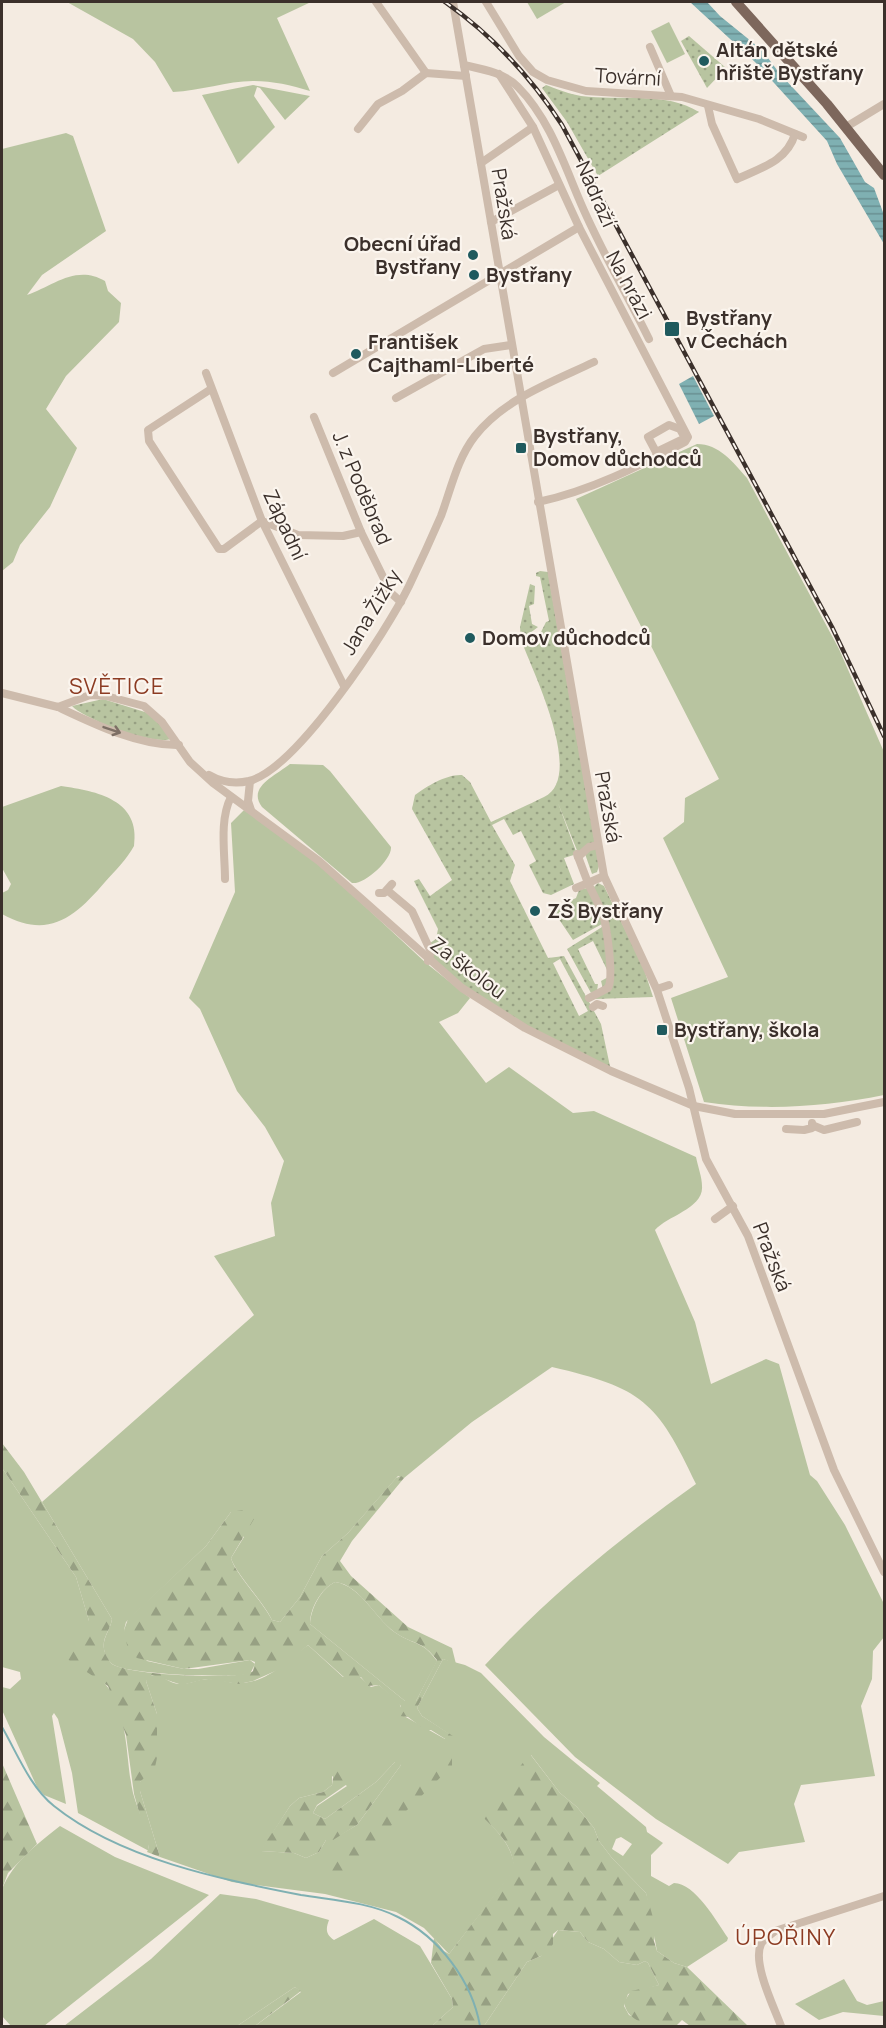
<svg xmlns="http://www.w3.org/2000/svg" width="886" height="2028" viewBox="0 0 886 2028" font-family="Manrope,sans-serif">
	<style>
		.green { fill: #b8c4a0; fill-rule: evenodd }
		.forest { fill: url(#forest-firs); fill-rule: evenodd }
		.park { fill: url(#park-dots); fill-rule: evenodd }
		.water { fill: url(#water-rules) }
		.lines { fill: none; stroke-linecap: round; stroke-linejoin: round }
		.stream { stroke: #7fb0b2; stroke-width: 2 }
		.minor { stroke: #cdbbac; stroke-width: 8 }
		.major { stroke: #7d675c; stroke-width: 10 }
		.rail-casing { stroke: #3b302b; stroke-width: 4.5 }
		.rail { stroke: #fbf5ee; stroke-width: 2; stroke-dasharray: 7; stroke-linecap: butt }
		.oneway { stroke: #7d6f65 }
		.poi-dot { fill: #1f5a5e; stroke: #fbf5ee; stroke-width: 2 }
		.labels { text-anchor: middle; stroke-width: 4.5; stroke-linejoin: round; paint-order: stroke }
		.poi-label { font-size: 20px; font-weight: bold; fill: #3b302b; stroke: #fbf5ee; text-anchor: start }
		.street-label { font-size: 20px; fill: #3b302b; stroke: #fbf5ee }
		.quarter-label { font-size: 22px; letter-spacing: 1.5px; fill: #8c3b22; stroke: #fbf5ee }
	</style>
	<defs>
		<pattern id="forest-firs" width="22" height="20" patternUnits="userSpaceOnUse" patternTransform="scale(1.5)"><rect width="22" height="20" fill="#b8c4a0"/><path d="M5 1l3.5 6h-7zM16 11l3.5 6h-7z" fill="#97a083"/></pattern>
		<pattern id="park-dots" width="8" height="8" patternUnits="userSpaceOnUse" patternTransform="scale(1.5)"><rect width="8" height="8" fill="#b8c4a0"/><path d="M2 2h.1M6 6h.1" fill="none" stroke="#97a083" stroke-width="1.8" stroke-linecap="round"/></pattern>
		<pattern id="water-rules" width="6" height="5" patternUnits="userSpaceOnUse" patternTransform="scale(1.5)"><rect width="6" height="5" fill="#7fb0b2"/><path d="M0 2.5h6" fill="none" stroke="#699091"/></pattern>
	</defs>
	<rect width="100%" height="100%" fill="#f4ebe1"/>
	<!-- green -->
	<g class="green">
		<path d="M67 2H311L277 18 310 91C291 85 272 81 253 81 227 81 200 91 173 92L155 62 133 39Z"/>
		<polygon points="527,2 566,2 537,19"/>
		<polygon points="669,22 685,54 667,63 651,31"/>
		<polygon points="253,85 310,96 285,120 260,88 257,87 254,96 275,127 238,164 202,95"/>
		<path d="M66 133 73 136 106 231 42 275 27 295C53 286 76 264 105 281L108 291 121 303 119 322 66 376 46 409 77 448 50 507 20 545 13 562 2 571V149Z"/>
		<path d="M697 444C719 444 733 462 747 478L839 649 884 752V1095C825 1107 764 1111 704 1102L671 998 728 977 663 838 684 822 685 798 719 779 576 499Z"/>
		<path d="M290 764 323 765 330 771 391 847C392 860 364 885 352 883L262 807C247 787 275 776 290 764Z"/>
		<path d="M61 786C97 791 141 800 134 846 127 859 115 871 105 882 75 917 49 940 2 914V893L8 890 11 884 2 868V807Z"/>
		<path d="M245 809 317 862 426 963 470 998 458 1013 439 1022 486 1083 509 1067 573 1113 594 1111 696 1157C698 1167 702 1177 702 1186 704 1208 667 1216 655 1230L695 1322 711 1384 766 1359 779 1364 810 1475 817 1481 845 1525 884 1604V1637L873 1651 872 1679 861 1706 875 1776 801 1785 794 1804 805 1842 739 1852 728 1864 656 1819 575 1757 485 1665C549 1596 620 1538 696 1484 657 1401 642 1388 552 1367L472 1422 404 1478 398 1476 348 1533 322 1556 300 1597 280 1622 272 1620C263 1601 235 1573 231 1558L244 1537 231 1512 206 1546 126 1622 124 1630 147 1661 184 1669H198L250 1660 255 1664 250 1674C232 1678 121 1675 111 1663 95 1643 110 1634 112 1619L42 1502 254 1315 214 1256 275 1236 271 1203 284 1161 265 1127 237 1091 200 1009 189 998 235 892 231 823Z"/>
		<path d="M2 1468 76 1577 89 1621 88 1671C131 1692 124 1753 133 1793 138 1811 149 1833 149 1851L78 1813 72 1773 58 1719 54 1713 52 1716 66 1804 44 1795 37 1787 2 1710V1687L10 1689 21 1679 20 1672 2 1667Z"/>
		<path d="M335 1582C363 1586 376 1622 399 1635 418 1646 422 1641 437 1661L416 1701H405L310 1624C311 1608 321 1589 335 1582Z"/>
		<path d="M308 1645 343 1677H360L371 1687 379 1685 399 1702 404 1716 445 1739 449 1734 422 1716 417 1708 443 1659 465 1665 481 1673 544 1737 600 1783 597 1786 646 1827 647 1832 663 1843 651 1855V1876L669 1886 674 1883C695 1883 717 1922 728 1938L727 1941 687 1967 674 1963 657 1951 646 1893 612 1858 599 1841 594 1828 577 1807 560 1793 531 1755 482 1815C499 1834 511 1843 515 1869L449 1954 424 1928 396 1912 325 1894 232 1882 160 1857 140 1791V1782L157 1758V1714L146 1681 148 1677C159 1671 167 1683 178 1684 189 1685 198 1679 209 1679 220 1679 231 1684 241 1683 269 1682 287 1660 308 1645ZM395 1762 401 1765 357 1825 333 1839 326 1840 319 1852 306 1858 294 1853 261 1851 290 1806 299 1798 323 1792 332 1785V1776L347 1786 317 1806 313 1813 325 1819 376 1782ZM621 1837 632 1844 623 1856 612 1849 616 1839Z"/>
		<path d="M60 1826 115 1857 209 1895 44 2026H11L2 2016V1889C14 1861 36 1845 60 1826Z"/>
		<path d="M220 1894 256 1899 329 1920C326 1928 325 1934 334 1940L374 1919 420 1946 452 1999 453 2007 432 2026H255L301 1992 295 1987 237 2026H64L151 1959Z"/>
		<polygon points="558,1930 580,1932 588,1942 604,1949 619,1962 637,1965 645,1961 648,1963 659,1985 628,1994 624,2006 629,2015 655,2026 484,2026 527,1962 541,1956"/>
		<polygon points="844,1979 857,2001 867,2005 884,2001 884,2016 843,2012 819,2020 795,2004"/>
	</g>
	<!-- forest -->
	<g class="forest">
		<path d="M2 1443 24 1472 112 1619C110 1634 95 1642 111 1663 121 1675 241 1681 253 1671L255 1662 250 1660 184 1669 137 1658 128 1650 124 1630 128 1619 206 1546 231 1512 242 1510 254 1519 231 1558C234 1572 263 1602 272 1620L280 1622 300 1597 322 1556 348 1533 396 1478 401 1476 404 1478 352 1541 340 1561 351 1576 408 1627 452 1648 456 1664 443 1659 417 1708 422 1716 456 1738 460 1743 458 1747 431 1730H425L408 1717 400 1716 401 1706 379 1685 368 1686 361 1677 346 1679 308 1645 282 1668 253 1681 239 1684 206 1679 182 1685 152 1675 146 1681 157 1714V1758L155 1767 140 1782V1791L160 1857 147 1852 149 1848 134 1794 126 1735 108 1686 61 1655 89 1621 76 1577 2 1468ZM335 1582C362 1585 376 1622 399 1635 418 1646 422 1641 437 1660L416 1701H405L310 1624C310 1608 321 1589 335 1582Z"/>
		<path d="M530 1754 560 1793 577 1807 594 1828 599 1841 612 1858 646 1893 656 1928 654 1941 657 1951 674 1963 687 1967 748 2026H690L682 2020 676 2026C657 2027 627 2025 624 2002L631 1991 659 1985 648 1963 645 1961 637 1965 619 1962 604 1949 588 1942 580 1932 558 1930 553 1934V1944L548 1953 527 1962 484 2026H432L453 2007 452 1999 431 1963 434 1938 444 1951 449 1954 514 1869C512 1843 499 1834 481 1815Z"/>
		<polygon points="444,1755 452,1758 452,1766 349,1867 334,1879 325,1880 323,1875 371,1824"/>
		<polygon points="399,1761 401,1765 357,1825 333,1840 326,1840 319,1852 306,1858 294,1853 260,1851 290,1806 299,1798 323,1792 332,1785 334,1769 338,1766 352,1771 353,1780 317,1805 313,1813 325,1819 376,1782 395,1762"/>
		<polygon points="2,1763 37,1844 8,1873 2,1889"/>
		<polygon points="295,1987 301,1991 255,2026 237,2026"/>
	</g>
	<!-- park -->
	<g class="park">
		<polygon points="689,36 726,68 707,88 681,41"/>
		<path d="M546 85C557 89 569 94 581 96 619 101 666 91 699 112L598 176 567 122 542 88Z"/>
		<path d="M540 571 548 572 599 866 597 872 592 874 584 851 578 853 558 803 577 854 564 858 574 884 551 895 543 893 529 865 536 861 521 831 513 835 504 819 492 825 515 865 510 881 548 958 564 956 601 1024 611 1071 478 1000 433 958 430 943 436 939 438 929 414 881 419 879 430 896 452 880 412 809 415 795C427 786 447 774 462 775L470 782 491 822C508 814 530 804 544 797 585 778 534 674 523 645L540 634 546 622 549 621 540 577 536 576V573ZM560 959 588 1011 579 1016 553 963Z"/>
		<polygon points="530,584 535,586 534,604 529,606 532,624 538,627 521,640 520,627"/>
		<path d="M103 699 148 713 173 738C157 748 84 719 72 706Z"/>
		<polygon points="598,883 604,886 644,969 653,997 595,999 614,977 593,888"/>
		<polygon points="587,888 600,911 602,924 573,940 552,909 576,898 579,890"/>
		<path d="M602 927C607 941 616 979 603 989L601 981 610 976 593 941 578 949 595 984H598L597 991 591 993 567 949Z"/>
	</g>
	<!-- water -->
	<g class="water">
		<polygon points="690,2 707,2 720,16 762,50 780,74 840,138 865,182 874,188 884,215 884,244 837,164 827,141 755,62"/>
		<polygon points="693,376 714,416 699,424 679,384"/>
	</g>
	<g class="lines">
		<!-- stream -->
		<path class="stream" d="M2 1727C17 1753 30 1787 54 1806 120 1859 220 1879 301 1895 332 1900 369 1902 398 1917 439 1937 472 1981 480 2026"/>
		<!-- minor -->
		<g class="minor">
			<polyline points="376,2 426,73"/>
			<polyline points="453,2 604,876 657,990 689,1088 706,1159 748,1236 834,1470 884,1572"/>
			<polyline points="486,2 519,56 533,72 547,80 586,91 682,97 759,119 803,137"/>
			<polyline points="650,47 671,96"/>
			<path d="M464 65C482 69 505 73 518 87 548 117 563 161 579 199 599 247 626 292 649 339"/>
			<path d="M499 74 533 127 579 227 688 437 685 442C639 466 590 491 538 502"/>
			<path d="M708 106 712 124 737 179C761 168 787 161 795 134"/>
			<polyline points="846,127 884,104"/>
			<polyline points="358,129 378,104 402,91 426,73 466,76"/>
			<polyline points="481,163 533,127"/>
			<polyline points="491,222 559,185"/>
			<polyline points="206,373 262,521 344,686"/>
			<polyline points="333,373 579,227"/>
			<polyline points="211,389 148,430 149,441 219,549 224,549 262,521 298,535 343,536 361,532"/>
			<polyline points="396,398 484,349 511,345"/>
			<polyline points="314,417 361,532 391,593 401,602"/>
			<polygon points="669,425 680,429 685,438 656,452 648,437"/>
			<polyline points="2,693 58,707 90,695 106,696 144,706 162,722 190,762 213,783 319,861 462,988 525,1028 611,1071 694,1106 735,1114 824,1114 884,1102"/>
			<path d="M58 707C94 724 139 746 179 745"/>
			<path d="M209 775C221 782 235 784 249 781 297 769 387 631 409 586 420 563 431 539 441 516 451 489 457 459 475 436 504 399 552 382 594 362"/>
			<polyline points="250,781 248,801 251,810"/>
			<polyline points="577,854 588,883 604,876"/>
			<polyline points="578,857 589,847 598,845"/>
			<path d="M225 879C225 854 219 820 231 797"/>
			<path d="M576 888 588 883C593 894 600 906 604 918 607 931 614 978 608 988L589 998"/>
			<polyline points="387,890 412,911 431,952 428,961"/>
			<polyline points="379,893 384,893 392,884"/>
			<polyline points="657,989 669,985"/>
			<polyline points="593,1007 597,1004 603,1006"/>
			<polyline points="812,1125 824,1130 857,1122"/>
			<polyline points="786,1129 804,1130 812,1128 812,1123"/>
			<polyline points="715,1219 733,1206"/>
			<path d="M781 2026C774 2007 752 1963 761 1944 764 1938 771 1935 775 1931L884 1896"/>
		</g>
		<!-- major -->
		<polyline class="major" points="736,2 827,104 884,175"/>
		<defs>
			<path id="rail" d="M445 2C492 35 531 77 562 125L832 627 884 736"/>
		</defs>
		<!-- rail casing -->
		<use href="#rail" class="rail-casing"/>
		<!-- rail -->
		<use href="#rail" class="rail"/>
	</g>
	<!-- one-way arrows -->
	<defs><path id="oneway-shaft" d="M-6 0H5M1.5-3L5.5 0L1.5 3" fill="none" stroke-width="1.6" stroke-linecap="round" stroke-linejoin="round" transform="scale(1.5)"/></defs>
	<use class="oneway" href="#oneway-shaft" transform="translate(112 730) rotate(19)"/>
	<!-- markers -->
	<g class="poi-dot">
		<circle cx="704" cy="61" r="6"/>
		<circle cx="473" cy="255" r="6"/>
		<circle cx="474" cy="275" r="6"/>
		<rect x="664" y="321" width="16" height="16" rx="3"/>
		<circle cx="356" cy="354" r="6"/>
		<rect x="515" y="442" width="12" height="12" rx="3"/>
		<circle cx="470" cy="638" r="6"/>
		<circle cx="535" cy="911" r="6"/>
		<rect x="656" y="1024" width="12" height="12" rx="3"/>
	</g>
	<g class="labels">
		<!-- poi labels -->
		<g class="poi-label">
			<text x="716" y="57">Altán dětské<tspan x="716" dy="23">hřiště Bystřany</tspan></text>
			<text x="461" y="251" text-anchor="end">Obecní úřad<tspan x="461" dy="23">Bystřany</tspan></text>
			<text x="486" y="282">Bystřany</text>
			<text x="686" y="325">Bystřany<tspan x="686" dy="23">v Čechách</tspan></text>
			<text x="368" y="349">František<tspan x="368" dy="23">Cajthaml-Liberté</tspan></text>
			<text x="533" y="443">Bystřany,<tspan x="533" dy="23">Domov důchodců</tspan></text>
			<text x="482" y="645">Domov důchodců</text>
			<text x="547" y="918">ZŠ Bystřany</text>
			<text x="674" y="1037">Bystřany, škola</text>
		</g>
		<!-- street labels -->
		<g class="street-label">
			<text transform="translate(628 77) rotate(3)" y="7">Tovární</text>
			<text transform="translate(596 194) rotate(66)" y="7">Nádraží</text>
			<text transform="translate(504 204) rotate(81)" y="7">Pražská</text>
			<text transform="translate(629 285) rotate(62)" y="7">Na hrázi</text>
			<text transform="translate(362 488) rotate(67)" y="7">J. z Poděbrad</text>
			<text transform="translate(285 525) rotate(65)" y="7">Západní</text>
			<text transform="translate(371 612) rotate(-59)" y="7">Jana Žižky</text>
			<text transform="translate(608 807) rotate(80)" y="7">Pražská</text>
			<text transform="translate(468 968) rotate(37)" y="7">Za školou</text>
			<text transform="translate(772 1257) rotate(69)" y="7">Pražská</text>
		</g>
		<!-- quarter labels -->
		<g class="quarter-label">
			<text x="117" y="694">SVĚTICE</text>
			<text x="786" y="1945">ÚPOŘINY</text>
		</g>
	</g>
	<!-- border -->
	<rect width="886" height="2028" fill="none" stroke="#3b302b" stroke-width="6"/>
</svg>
